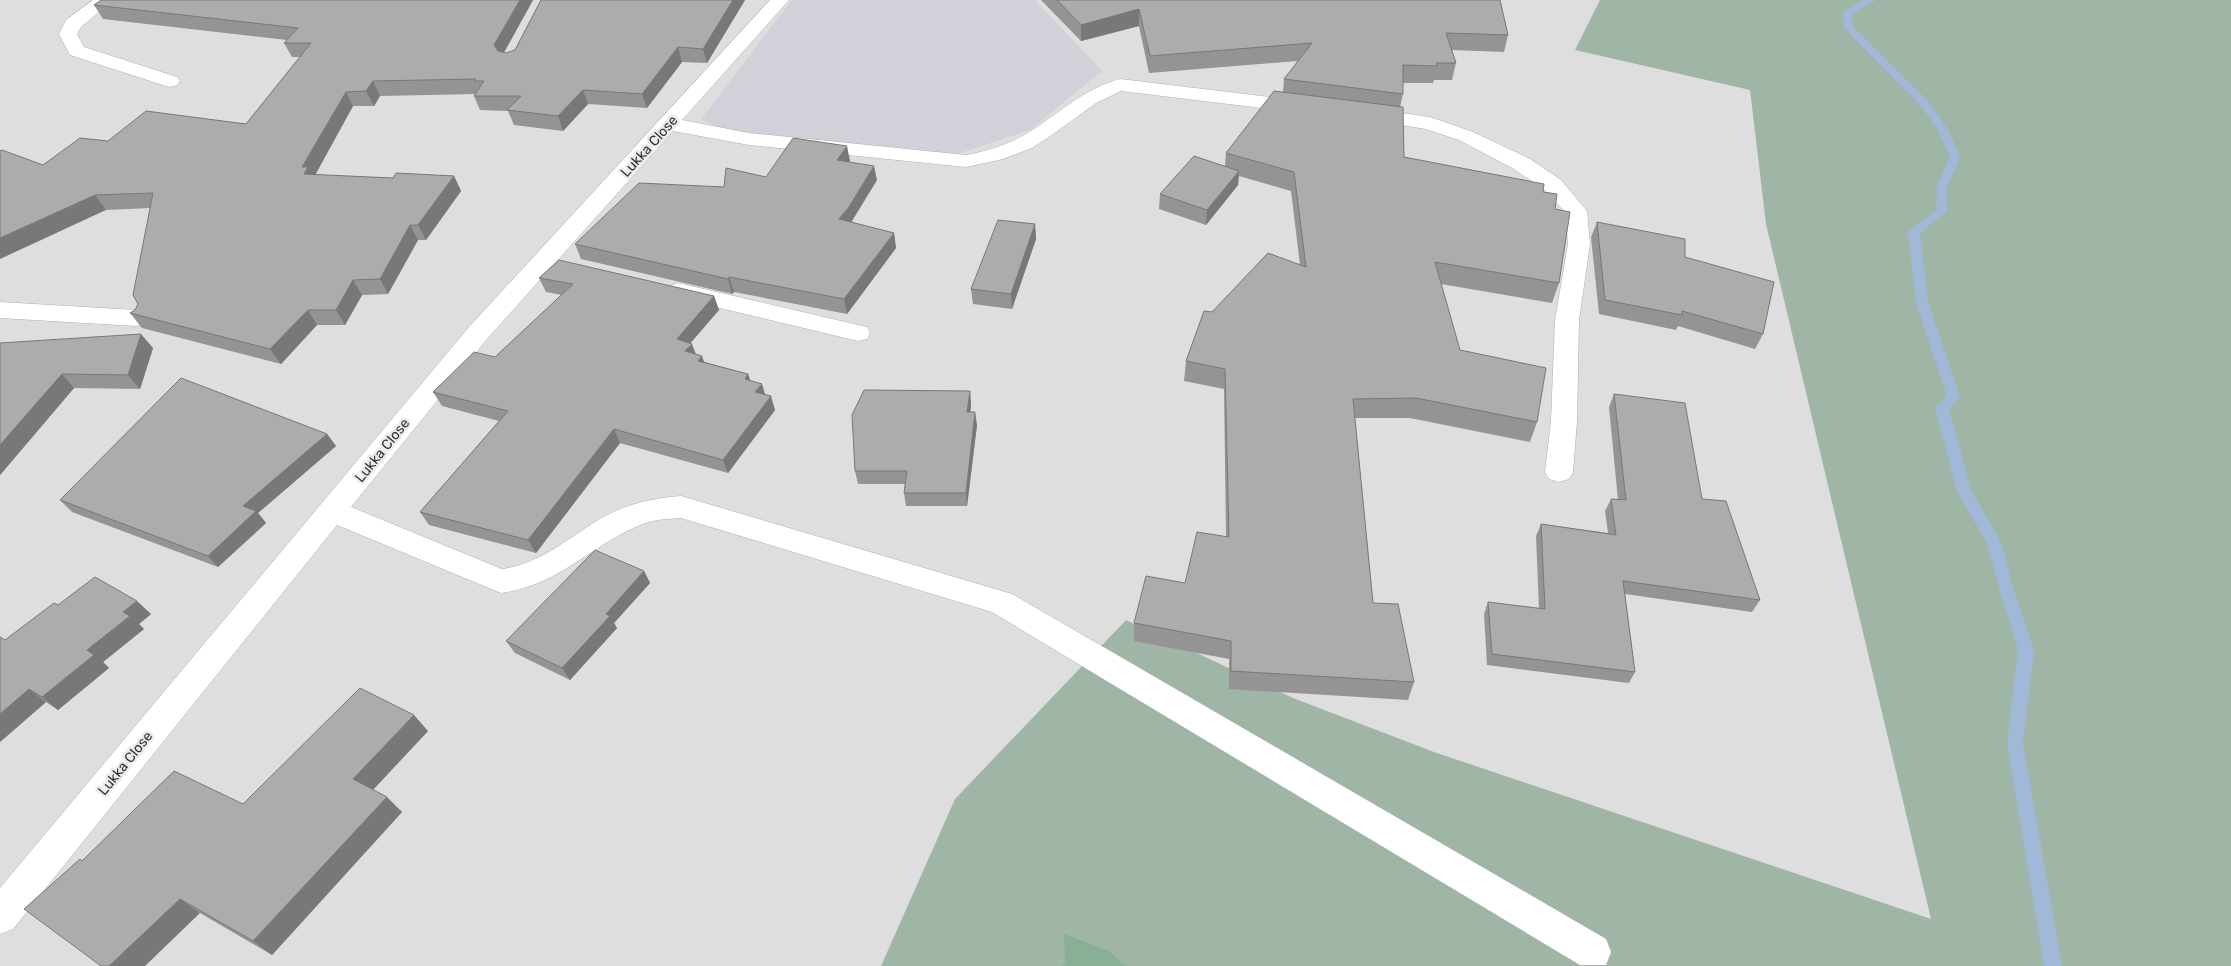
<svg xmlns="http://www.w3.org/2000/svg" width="2231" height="966" viewBox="0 0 2231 966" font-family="Rubik,sans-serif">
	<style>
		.built { fill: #d0d1d9 }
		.green { fill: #9fb6a7 }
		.forest { fill: #89af96 }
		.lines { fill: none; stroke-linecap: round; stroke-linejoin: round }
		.stream { fill: #a1b8d9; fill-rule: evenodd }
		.minor-casing { stroke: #b0b0b1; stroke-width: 1 }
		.minor { fill: #fff; fill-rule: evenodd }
		.wall { fill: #959393 }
		.shaded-wall { fill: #797878 }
		.building { fill: #adabab; stroke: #797878 }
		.labels { text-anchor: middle; stroke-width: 5; stroke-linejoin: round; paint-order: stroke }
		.street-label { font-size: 14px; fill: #313132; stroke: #ebebed }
	</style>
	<rect width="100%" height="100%" fill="#dededf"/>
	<!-- built -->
	<polygon class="built" points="792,0 1035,0 1102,71 1030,130 945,158 744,141 701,119"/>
	<!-- green -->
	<polygon class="green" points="1600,0 2231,0 2231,966 881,966 955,799 1126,620 1293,698 1434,752 1931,919 1766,224 1750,90 1575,50"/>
	<!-- forest -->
	<polygon class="forest" points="1064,934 1109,951 1125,966 1062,966 1065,964"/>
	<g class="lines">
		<!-- stream -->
		<polygon class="stream" points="1864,0 1876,0 1851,15 1853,27 1929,102 1948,130 1960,157 1947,186 1947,211 1920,233 1928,302 1960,397 1949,409 1971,490 2001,542 2014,591 2034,649 2023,744 2062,966 2044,966 2007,744 2018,649 2000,591 1987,543 1957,491 1935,408 1947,396 1916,302 1908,232 1936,210 1937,186 1950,157 1938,130 1921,106 1844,28 1843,12"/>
		<defs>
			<g id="minor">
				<polygon points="93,0 113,0 81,27 77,34 84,47 177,77 180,81 177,85 170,87 163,85 70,55 59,34 66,20"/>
				<path d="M770 0H789L682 120 749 133 966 155C990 151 1013 143 1034 129 1063 110 1086 88 1120 79L1303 101 1310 103 1313 107 1310 111 1303 113 1121 91 1096 103 1049 137 1032 148 1003 159 966 167 749 145 673 131 487 339 351 507 502 569C543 564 572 534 607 515 631 503 655 498 681 496L1012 594 1606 939 1611 952 1606 965H1580L992 612 681 518C668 519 655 519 643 524 591 544 561 585 501 593L337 525 13 929 0 934V888L469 327Z"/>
				<polygon points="1366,108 1430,117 1473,132 1530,159 1561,180 1587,211 1590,244 1579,320 1577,421 1573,472 1569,479 1559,482 1549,479 1545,472 1551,421 1555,320 1568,244 1565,212 1545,190 1514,169 1459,140 1426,129 1359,118 1356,114 1359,110"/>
				<polygon points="678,283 858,325 867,327 870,333 867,339 858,341 670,296 666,291 670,286"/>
				<polygon points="0,302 136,310 145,312 148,318 145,324 136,326 0,318"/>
			</g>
		</defs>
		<!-- minor casing -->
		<use href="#minor" class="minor-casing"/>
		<!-- minor -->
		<use href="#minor" class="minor"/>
	</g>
	<!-- wall -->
	<g class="wall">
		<polygon points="533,0 504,53 506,53 515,50 541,0 745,0 707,63 682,62 647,108 588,104 563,131 514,125 508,111 480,110 474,96 475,94 380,96 374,106 353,106 315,175 393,178 454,176 461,191 426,240 418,240 388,294 362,295 345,325 317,325 281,364 142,328 130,313 135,310 138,304 150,208 106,210 43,165 108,141 246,124 300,57 292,57 284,43 287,40 103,19 94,5"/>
		<polygon points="1041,0 1500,0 1508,35 1504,52 1452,50 1456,63 1452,80 1434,80 1433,83 1403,83 1403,94 1400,107 1404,157 1543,192 1555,209 1559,283 1552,303 1441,284 1460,350 1537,422 1530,442 1410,418 1355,418 1373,603 1414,682 1408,700 1229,689 1229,659 1134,641 1134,623 1185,583 1226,537 1224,389 1184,381 1186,361 1212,312 1300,265 1291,191 1239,176 1238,185 1206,225 1159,209 1160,194 1225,166 1226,153 1283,92 1284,79 1298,61 1149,73 1139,26 1081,41"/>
		<polygon points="850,161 849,162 877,180 851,222 894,233 896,248 847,314 734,292 732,294 581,259 575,244 766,177"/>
		<polygon points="1597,222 1685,257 1763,334 1755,349 1678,326 1676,330 1599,314 1591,237"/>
		<polygon points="1035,224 1036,239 1012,309 973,304 971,289"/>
		<polygon points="539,278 714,296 719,310 690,343 695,354 705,362 748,374 750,381 765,394 775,410 728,473 620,443 536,553 429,525 420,512 499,421 442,406 433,392 495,357 562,295 546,292"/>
		<polygon points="0,343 153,348 140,389 74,388 0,475"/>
		<polygon points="970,391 971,405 970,412 977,425 967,506 906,506 904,493 905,484 858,484 855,471"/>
		<polygon points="1614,394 1702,499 1760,600 1752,612 1625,594 1635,672 1629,683 1487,665 1484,614 1488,602 1539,609 1536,536 1541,524 1608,533 1605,511 1611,499 1618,500 1609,407"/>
		<polygon points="327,434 336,446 258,513 266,523 218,567 72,512 60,500"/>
		<polygon points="644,571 650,583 614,623 617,628 570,680 515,653 506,641"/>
		<polygon points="58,605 151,614 139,624 144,629 103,662 109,668 58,710 46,702 0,742 5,640"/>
		<polygon points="428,731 373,790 402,812 272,955 200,913 82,861 243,804"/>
	</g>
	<!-- shaded-wall -->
	<g class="shaded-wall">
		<polygon points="520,0 533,0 500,59 494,45"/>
		<polygon points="733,0 745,0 707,63 703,49"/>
		<polygon points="1139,9 1139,26 1081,41 1081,25"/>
		<polygon points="678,47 682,62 647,108 642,94"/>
		<polygon points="373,81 380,96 374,106 366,91"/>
		<polygon points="583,90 588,104 563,131 558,116"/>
		<polygon points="346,92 353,106 314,177 304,174 302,167"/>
		<polygon points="847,146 850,161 840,175 837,160"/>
		<polygon points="874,166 877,180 852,221 842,234 839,219"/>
		<polygon points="1239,171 1238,185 1206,225 1207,210"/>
		<polygon points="454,176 461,191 426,240 418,225"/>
		<polygon points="95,195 106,210 0,259 0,238"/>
		<polygon points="1035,224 1036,239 1012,309 1011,294"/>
		<polygon points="410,225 418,240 388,294 380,279"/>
		<polygon points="894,233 896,248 847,314 844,299"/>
		<polygon points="729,277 734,292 732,294 728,279"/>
		<polygon points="353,280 362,295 345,325 336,310"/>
		<polygon points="714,296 719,310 682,353 677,339"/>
		<polygon points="308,310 317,325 281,364 270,349"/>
		<polygon points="141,334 153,348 140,389 128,375"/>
		<polygon points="692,344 697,357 685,351"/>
		<polygon points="702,356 707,370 698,361"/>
		<polygon points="62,374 74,388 0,475 0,445"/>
		<polygon points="748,374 753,388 745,379"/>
		<polygon points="762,384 766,397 755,392"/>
		<polygon points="970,391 971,405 969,425 967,412"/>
		<polygon points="771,396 775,410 728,473 723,460"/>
		<polygon points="975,412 977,425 967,506 966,493"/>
		<polygon points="614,429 620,443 536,553 528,540"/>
		<polygon points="327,434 336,446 258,513 266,523 218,567 208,556 243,506"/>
		<polygon points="644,571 650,583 614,623 617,628 570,680 562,668 606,614"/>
		<polygon points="137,601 151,614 139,624 144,629 103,662 109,668 58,710 42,697 123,612"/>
		<polygon points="29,689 46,702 0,742 0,714"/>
		<polygon points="414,715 428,731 368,795 353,779"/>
		<polygon points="387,797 402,812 272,955 253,941"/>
		<polygon points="180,899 200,913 145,966 109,966"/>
	</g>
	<!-- building -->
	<g class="building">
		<polygon points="101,0 520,0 494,45 498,51 506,53 515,50 541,0 733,0 703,49 678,47 642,94 583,90 558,116 507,110 521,96 474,96 484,81 474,81 476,79 373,81 366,91 346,92 302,167 308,167 304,174 393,178 396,173 454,176 418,225 410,225 380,279 353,280 336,310 308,310 270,349 130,313 135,310 138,304 133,295 153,193 95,195 0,238 0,151 2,150 43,165 80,138 108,141 146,111 246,124 311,43 284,43 298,28 94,5"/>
		<polygon points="1057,0 1500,0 1508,35 1446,33 1456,63 1436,63 1437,66 1403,65 1403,94 1284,79 1312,43 1150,56 1139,9 1081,25"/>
		<polygon points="1274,91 1403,107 1404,157 1544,184 1543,192 1557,194 1555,209 1570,212 1559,283 1435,262 1460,350 1546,368 1537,422 1416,398 1353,399 1373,603 1398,604 1414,682 1231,671 1231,641 1134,623 1146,576 1185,583 1197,532 1229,537 1225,369 1186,361 1204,311 1212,312 1268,253 1306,267 1294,172 1226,153"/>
		<polygon points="793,138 847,146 837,160 874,166 849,207 839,219 894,233 844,299 729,277 728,279 575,244 639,183 724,187 726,168 766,177"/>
		<polygon points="1194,156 1239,171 1207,210 1160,194"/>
		<polygon points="998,220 1035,224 1011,294 971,289"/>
		<polygon points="1597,222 1685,239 1685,257 1774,282 1763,334 1682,311 1682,315 1605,300"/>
		<polygon points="559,260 714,296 677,339 692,344 685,351 702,356 698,361 748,374 745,379 762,384 755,392 771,396 723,460 614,429 528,540 420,512 508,411 433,392 474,352 495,357 573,284 539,278"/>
		<polygon points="141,334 128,375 62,374 0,445 0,343"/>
		<polygon points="181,378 327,434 243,506 256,511 208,556 60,500"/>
		<polygon points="864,390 970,391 967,412 975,412 966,493 904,493 907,471 855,471 852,415"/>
		<polygon points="1614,394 1685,403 1702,499 1726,501 1760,600 1623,581 1635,672 1492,654 1488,602 1545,609 1541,524 1616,535 1611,499 1626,500"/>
		<polygon points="595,550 644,571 606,614 610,616 562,668 506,641"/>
		<polygon points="95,577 137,601 123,612 130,616 87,650 94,655 42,697 29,689 0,714 0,637 5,640 54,603 58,605"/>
		<polygon points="360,688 414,715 353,779 387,797 253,941 180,899 109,966 101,966 24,909 80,859 82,861 174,771 243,804"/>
	</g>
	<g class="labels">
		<!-- street labels -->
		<g class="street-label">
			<text transform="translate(649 146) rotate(-48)" y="5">Lukka Close</text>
			<text transform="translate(382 450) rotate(-51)" y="5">Lukka Close</text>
			<text transform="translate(125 763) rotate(-51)" y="5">Lukka Close</text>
		</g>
	</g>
</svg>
